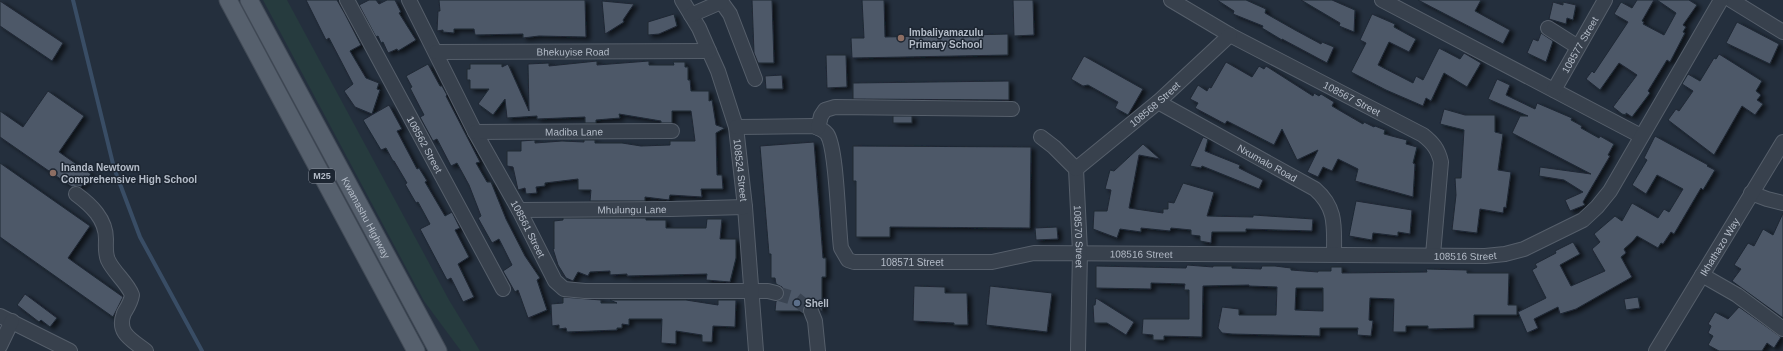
<svg xmlns="http://www.w3.org/2000/svg" width="1783" height="351" viewBox="0 0 1783 351" font-family="Arial,sans-serif">
	<style>
		.green { fill: #263b3e }
		.lines { fill: none; stroke-linecap: round; stroke-linejoin: round }
		.stream { stroke: #394d65; stroke-width: 4 }
		.building { fill: #4d5868; stroke: #1f2834; fill-rule: evenodd; filter: url(#shadow) }
		.minor-tunnel { stroke: #3a4452; stroke-width: 14; stroke-dasharray: 14 7; stroke-linecap: butt }
		.minor-casing { stroke: #565f6b; stroke-width: 16 }
		.major-casing { stroke: #414a56; stroke-width: 19 }
		.minor { stroke: #38414d; stroke-width: 14 }
		.major { stroke: #56606d; stroke-width: 17 }
		.education-dot { fill: #8d6e63; stroke: #1d2632; stroke-width: 1.5 }
		.service-dot { fill: #5c6f8a; stroke: #1d2632; stroke-width: 1.5 }
		.labels { text-anchor: middle; stroke-width: 3; stroke-linejoin: round; paint-order: stroke }
		.shield { fill: #1d2632; stroke: #878f9b; stroke-width: 1 }
		.shield-label { font-size: 9px; font-weight: bold; fill: #b4bcc8 }
		.poi-label { font-size: 10px; font-weight: bold; fill: #b4bcc8; stroke: #1d2632; text-anchor: start }
		.street-label { font-size: 10px; fill: #b4bcc8; stroke: #1d2632 }
	</style>
	<defs>
		<filter id="shadow"><feDropShadow dx="4" dy="2.5" stdDeviation="2" flood-color="#0009"/></filter>
	</defs>
	<rect width="100%" height="100%" fill="#242f3d"/>
	<!-- green -->
	<polygon class="green" points="263,0 287,0 449,300 480,351 461,351 424,301"/>
	<g class="lines">
		<!-- stream -->
		<polyline class="stream" points="73,0 114,168 140,237 202,351"/>
	</g>
	<!-- building -->
	<g class="building">
		<polygon points="306,0 337,0 345,14 361,45 350,51 366,78 379,83 377,89 380,90 372,114 355,107 344,91 353,84 329,38 326,40"/>
		<polygon points="369,0 376,0 379,4 387,0 395,0 401,12 399,13 416,40 398,51 397,49 388,53 383,42 381,43 378,36 376,37 359,5"/>
		<polygon points="439,0 585,0 586,37 539,36 523,38 523,34 475,35 474,29 454,29 454,33 443,32 443,30 437,31 438,11 440,11"/>
		<polygon points="752,0 772,0 774,63 758,63 754,53"/>
		<polygon points="862,0 884,0 885,37 1008,34 1008,55 852,58 851,38 864,38"/>
		<polygon points="1013,0 1033,0 1034,35 1014,36"/>
		<polygon points="1217,0 1246,0 1266,9 1265,13 1295,30 1321,44 1322,42 1334,47 1327,63 1282,39 1282,40 1262,28 1263,26 1233,14 1234,11"/>
		<polygon points="1301,0 1332,0 1355,10 1354,32 1339,26 1340,23"/>
		<polygon points="1418,0 1481,0 1475,11 1510,30 1503,44"/>
		<polygon points="1637,0 1654,0 1642,21 1644,22 1643,24 1664,35 1676,13 1657,0 1689,0 1697,5 1683,25 1686,27 1683,32 1685,33 1670,62 1667,60 1648,91 1650,93 1632,117 1626,113 1626,115 1622,114 1613,107 1637,75 1619,63 1600,90 1586,79 1592,71 1594,73 1628,22 1614,14 1621,2 1632,8"/>
		<polygon points="0,1 63,43 52,61 0,26"/>
		<polygon points="602,1 634,4 623,20 624,22 605,34"/>
		<polygon points="1553,2 1563,5 1563,2 1576,5 1573,20 1567,18 1566,24 1549,19"/>
		<polygon points="674,14 677,26 659,34 648,35 648,22"/>
		<polygon points="1372,14 1395,24 1394,27 1416,39 1409,52 1389,42 1378,65 1413,83 1416,76 1423,80 1439,48 1460,59 1464,53 1481,63 1467,87 1444,73 1431,101 1426,98 1423,106 1386,90 1351,72 1366,43 1360,40"/>
		<polygon points="1737,22 1779,44 1770,64 1726,43"/>
		<polygon points="1541,33 1553,41 1546,62 1527,53 1533,39 1538,41"/>
		<polygon points="1719,54 1762,81 1756,91 1761,95 1757,100 1763,104 1755,115 1742,106 1714,155 1668,120 1676,109 1679,111 1693,91 1682,84 1688,74 1700,81 1714,58 1716,59"/>
		<polygon points="826,55 846,55 847,87 827,88"/>
		<polygon points="1084,56 1143,89 1128,115 1115,108 1118,102 1088,85 1083,86 1071,79"/>
		<polygon points="597,61 597,65 649,61 649,65 674,65 673,62 685,62 685,67 688,67 688,80 690,80 691,91 709,91 709,101 712,100 716,125 725,128 716,133 717,175 722,175 723,189 701,189 702,197 670,195 669,200 645,197 645,201 590,201 591,190 578,190 578,179 545,183 545,186 536,187 537,193 526,194 525,188 518,190 513,167 507,166 507,151 521,151 521,141 535,140 535,143 562,141 584,142 584,140 595,140 595,143 622,143 641,146 670,145 670,141 695,141 691,111 672,111 672,123 661,123 661,121 619,114 620,118 596,120 596,123 585,123 585,117 537,119 537,116 507,118 505,99 493,115 478,104 489,89 470,89 470,80 467,80 467,69 470,69 470,64 502,64 502,67 508,64 529,111 528,64 549,63 549,66"/>
		<polygon points="1226,62 1252,77 1259,66 1264,69 1266,66 1313,96 1314,93 1319,96 1321,94 1334,102 1332,106 1363,124 1364,122 1374,127 1375,126 1385,130 1384,134 1407,140 1406,144 1417,147 1413,163 1415,164 1413,197 1355,181 1358,169 1338,159 1332,171 1323,167 1318,177 1307,172 1318,150 1297,160 1282,129 1274,145 1227,121 1225,124 1195,108 1198,103 1190,99 1198,85 1207,91 1209,87 1211,88"/>
		<polygon points="428,64 440,86 442,86 447,95 446,96 480,162 476,163 487,182 491,182 506,219 525,256 540,278 537,280 547,310 528,318 518,290 515,292 503,271 512,265 499,239 492,243 478,218 481,216 469,185 457,163 451,166 437,139 433,141 420,117 424,115 410,88 412,87 406,76"/>
		<polygon points="782,75 783,89 766,89 765,76"/>
		<polygon points="1497,79 1510,85 1506,95 1535,109 1537,103 1572,118 1571,120 1582,126 1581,128 1599,138 1600,136 1614,144 1608,155 1610,156 1583,202 1585,205 1570,211 1565,200 1583,192 1564,180 1539,176 1540,167 1591,174 1512,133 1520,116 1528,116 1488,99"/>
		<polygon points="1009,81 1009,100 853,99 853,83"/>
		<polygon points="48,91 84,116 59,152 91,174 81,187 77,186 72,187 0,137 0,111 23,127"/>
		<polygon points="389,105 402,129 397,131 417,169 419,168 427,181 425,182 445,216 452,212 460,228 455,230 469,257 458,264 474,297 463,302 451,278 447,280 420,229 430,224 418,202 416,203 405,184 407,183 394,161 393,161 386,148 381,150 363,120"/>
		<polygon points="1444,109 1465,115 1495,115 1495,132 1503,134 1498,170 1511,172 1506,208 1504,207 1503,213 1480,209 1477,233 1452,230 1456,195 1455,178 1461,178 1464,130 1440,124"/>
		<rect x="893" y="116" width="19" height="7"/>
		<polygon points="1655,136 1708,165 1707,166 1715,170 1703,190 1701,188 1674,234 1671,232 1663,244 1661,243 1658,248 1637,236 1633,241 1624,249 1626,253 1621,257 1632,277 1576,309 1560,314 1558,307 1534,319 1538,328 1527,333 1518,312 1546,298 1532,270 1537,267 1535,264 1556,253 1555,251 1573,242 1580,254 1560,265 1571,286 1605,271 1592,249 1600,242 1594,234 1615,216 1622,221 1632,203 1658,218 1664,209 1669,212 1683,189 1657,175 1646,194 1632,185 1647,160 1644,158"/>
		<polygon points="1203,137 1208,139 1205,151 1240,165 1239,168 1263,180 1259,189 1202,166 1201,168 1190,166"/>
		<polygon points="814,142 823,258 826,258 826,277 822,277 822,312 817,305 812,303 805,305 803,311 775,311 776,301 782,299 784,291 782,287 776,284 775,278 771,278 771,254 769,254 760,146"/>
		<polygon points="1143,144 1160,159 1139,155 1129,208 1163,213 1163,209 1168,209 1168,202 1174,203 1183,183 1214,192 1207,216 1253,217 1253,215 1313,219 1312,231 1246,229 1246,232 1212,232 1211,243 1200,241 1200,236 1191,235 1191,230 1171,228 1170,231 1141,228 1141,232 1120,229 1117,238 1093,229 1094,211 1107,211 1111,190 1105,189 1110,170 1114,171"/>
		<polygon points="853,146 1031,147 1030,228 890,227 890,237 856,237 856,181 853,181"/>
		<polygon points="0,163 90,226 68,258 123,297 113,317 0,237"/>
		<polygon points="1356,201 1412,210 1410,234 1398,232 1398,236 1373,233 1372,240 1349,236"/>
		<polygon points="1783,213 1783,318 1732,281 1741,269 1734,265 1748,243 1754,246 1763,229 1773,235"/>
		<polygon points="563,218 646,218 646,220 666,220 666,228 706,228 707,219 722,219 720,239 736,239 736,258 730,282 706,280 707,274 627,276 627,274 610,275 610,271 590,272 588,276 578,272 573,281 566,278 558,265 553,249 554,249 554,221 563,220"/>
		<polygon points="1057,227 1058,239 1036,240 1035,228"/>
		<path d="M1187 265 1213 267V266H1232V268L1261 269 1262 266H1275L1291 268V270L1318 272V271H1331V267H1342V273L1427 272 1426 269 1467 270V273H1509L1508 305H1517V315H1474V328L1428 329V326H1406V332H1393L1394 299 1370 298 1369 320 1373 321 1371 336 1357 335 1358 328H1320V336L1232 334 1222 333 1218 328 1222 307 1239 309V315H1276L1277 287 1249 286V285L1203 286 1202 337 1164 336V340H1153V335L1142 334 1143 319H1189V290H1184L1185 284 1151 283V289L1096 288V266L1186 268ZM1296 288H1323V311L1295 310Z"/>
		<polygon points="914,286 945,287 945,293 967,293 968,325 954,325 954,323 913,321"/>
		<polygon points="990,286 1052,293 1047,332 986,325"/>
		<polygon points="25,294 57,318 50,327 41,320 39,322 17,305"/>
		<polygon points="563,297 601,300 601,303 617,303 610,300 686,300 718,305 718,300 736,300 735,327 713,326 712,342 702,342 702,335 676,331 676,344 661,343 662,319 629,319 629,325 622,324 622,328 617,328 617,330 567,332 566,328 559,329 559,325 552,326 551,304 563,303"/>
		<polygon points="1638,297 1640,308 1626,310 1624,299"/>
		<polygon points="1096,298 1134,322 1126,335 1107,323 1094,323 1093,305 1095,305"/>
		<polygon points="1739,307 1781,337 1774,348 1767,343 1762,351 1719,351 1708,345 1713,336 1708,333 1711,326 1708,324 1715,312 1728,319"/>
	</g>
	<g class="lines">
		<!-- minor-tunnel -->
		<polyline class="minor-tunnel" points="776,293 796,299 811,311"/>
		<defs>
			<g id="minor">
				<path id="s1" d="M347 0 503 289"/>
				<path id="s2" d="M409 0 475 132 519 210 555 281 564 289 585 291H768L776 293"/>
				<path id="s3" d="M682 0 699 28 709 51 718 71 736 127 745 207 756 351"/>
				<polyline points="720,0 730,14 755,79"/>
				<path id="s4" d="M1171 0 1230 35 1423 135C1433 143 1438 149 1441 162L1433 255"/>
				<polyline points="1382,0 1641,136"/>
				<polyline points="1731,0 1783,32"/>
				<polyline points="691,15 721,2"/>
				<polyline points="1548,28 1578,47"/>
				<path id="s5" d="M436 52 709 51"/>
				<path id="s6" d="M1554 90 1605 0"/>
				<path id="s7" d="M1158 102 1315 189C1337 208 1334 227 1334 254"/>
				<path id="s8" d="M736 127 813 126C818 128 823 129 827 134 837 148 838 226 841 248L848 260 854 262H992L1034 253 1485 256 1505 254 1524 249 1583 220 1597 207 1610 191 1721 0"/>
				<polyline points="818,128 821,116 825,110 835,107 1012,109"/>
				<path id="s9" d="M475 132 672 131"/>
				<path id="s10" d="M1041 137 1054 147 1076 169 1080 252 1078 351"/>
				<path id="s11" d="M1076 169 1158 102 1230 35"/>
				<polyline points="1751,193 1767,199 1783,203"/>
				<path d="M76 194C91 205 106 219 106 239 106 246 105 253 108 260 114 273 127 282 132 295 131 302 127 308 124 313 116 333 132 340 146 351"/>
				<path id="s12" d="M519 210 671 209 745 207"/>
				<polyline points="1702,275 1737,295 1783,329"/>
				<polyline points="811,311 815,321 818,351"/>
				<polyline points="0,316 70,351"/>
				<polyline points="0,346 12,321"/>
				<path id="s13" d="M1656 351 1783 142"/>
			</g>
			<g id="major">
				<polyline points="228,0 416,351"/>
				<path id="s14" d="M249 0 438 351"/>
			</g>
		</defs>
		<!-- minor casing -->
		<use href="#minor" class="minor-casing"/>
		<!-- major casing -->
		<use href="#major" class="major-casing"/>
		<!-- minor -->
		<use href="#minor" class="minor"/>
		<!-- major -->
		<use href="#major" class="major"/>
	</g>
	<!-- markers -->
	<g class="education-dot">
		<circle cx="901" cy="38" r="4"/>
		<circle cx="53" cy="173" r="4"/>
	</g>
	<circle class="service-dot" cx="797" cy="303" r="4"/>
	<g class="labels">
		<!-- shield labels -->
		<rect class="shield" x="309" y="169" width="26" height="14" rx="3"/>
		<g class="shield-label">
			<text x="322" y="179">M25</text>
		</g>
		<!-- poi labels -->
		<g class="poi-label">
			<text x="909" y="36">Imbaliyamazulu<tspan x="909" dy="12">Primary School</tspan></text>
			<text x="61" y="171">Inanda Newtown<tspan x="61" dy="12">Comprehensive High School</tspan></text>
			<text x="805" y="307">Shell</text>
		</g>
		<!-- street labels -->
		<g class="street-label">
			<text dy="4" stroke="none"><textPath href="#s6" startOffset="52">108577 Street</textPath></text>
			<text dy="4" stroke="none"><textPath href="#s5" startOffset="137">Bhekuyise Road</textPath></text>
			<text dy="4" stroke="none"><textPath href="#s4" startOffset="206">108567 Street</textPath></text>
			<text dy="4" stroke="none"><textPath href="#s11" startOffset="102">108568 Street</textPath></text>
			<text dy="4" stroke="none"><textPath href="#s9" startOffset="99">Madiba Lane</textPath></text>
			<text dy="4" stroke="none"><textPath href="#s1" startOffset="164">108562 Street</textPath></text>
			<text dy="4" stroke="none"><textPath href="#s7" startOffset="125">Nxumalo Road</textPath></text>
			<text dy="4" stroke="none"><textPath href="#s3" startOffset="182">108524 Street</textPath></text>
			<text dy="4" stroke="none"><textPath href="#s12" startOffset="113">Mhulungu Lane</textPath></text>
			<text dy="4" stroke="none"><textPath href="#s14" startOffset="247">Kwamashu Highway</textPath></text>
			<text dy="4" stroke="none"><textPath href="#s2" startOffset="258">108561 Street</textPath></text>
			<text dy="4" stroke="none"><textPath href="#s10" startOffset="115">108570 Street</textPath></text>
			<text dy="4" stroke="none"><textPath href="#s13" startOffset="122">Ikhathazo Way</textPath></text>
			<text dy="4" stroke="none"><textPath href="#s8" startOffset="517">108516 Street</textPath></text>
			<text dy="4" stroke="none"><textPath href="#s8" startOffset="841">108516 Street</textPath></text>
			<text dy="4" stroke="none"><textPath href="#s8" startOffset="287">108571 Street</textPath></text>
		</g>
	</g>
</svg>
